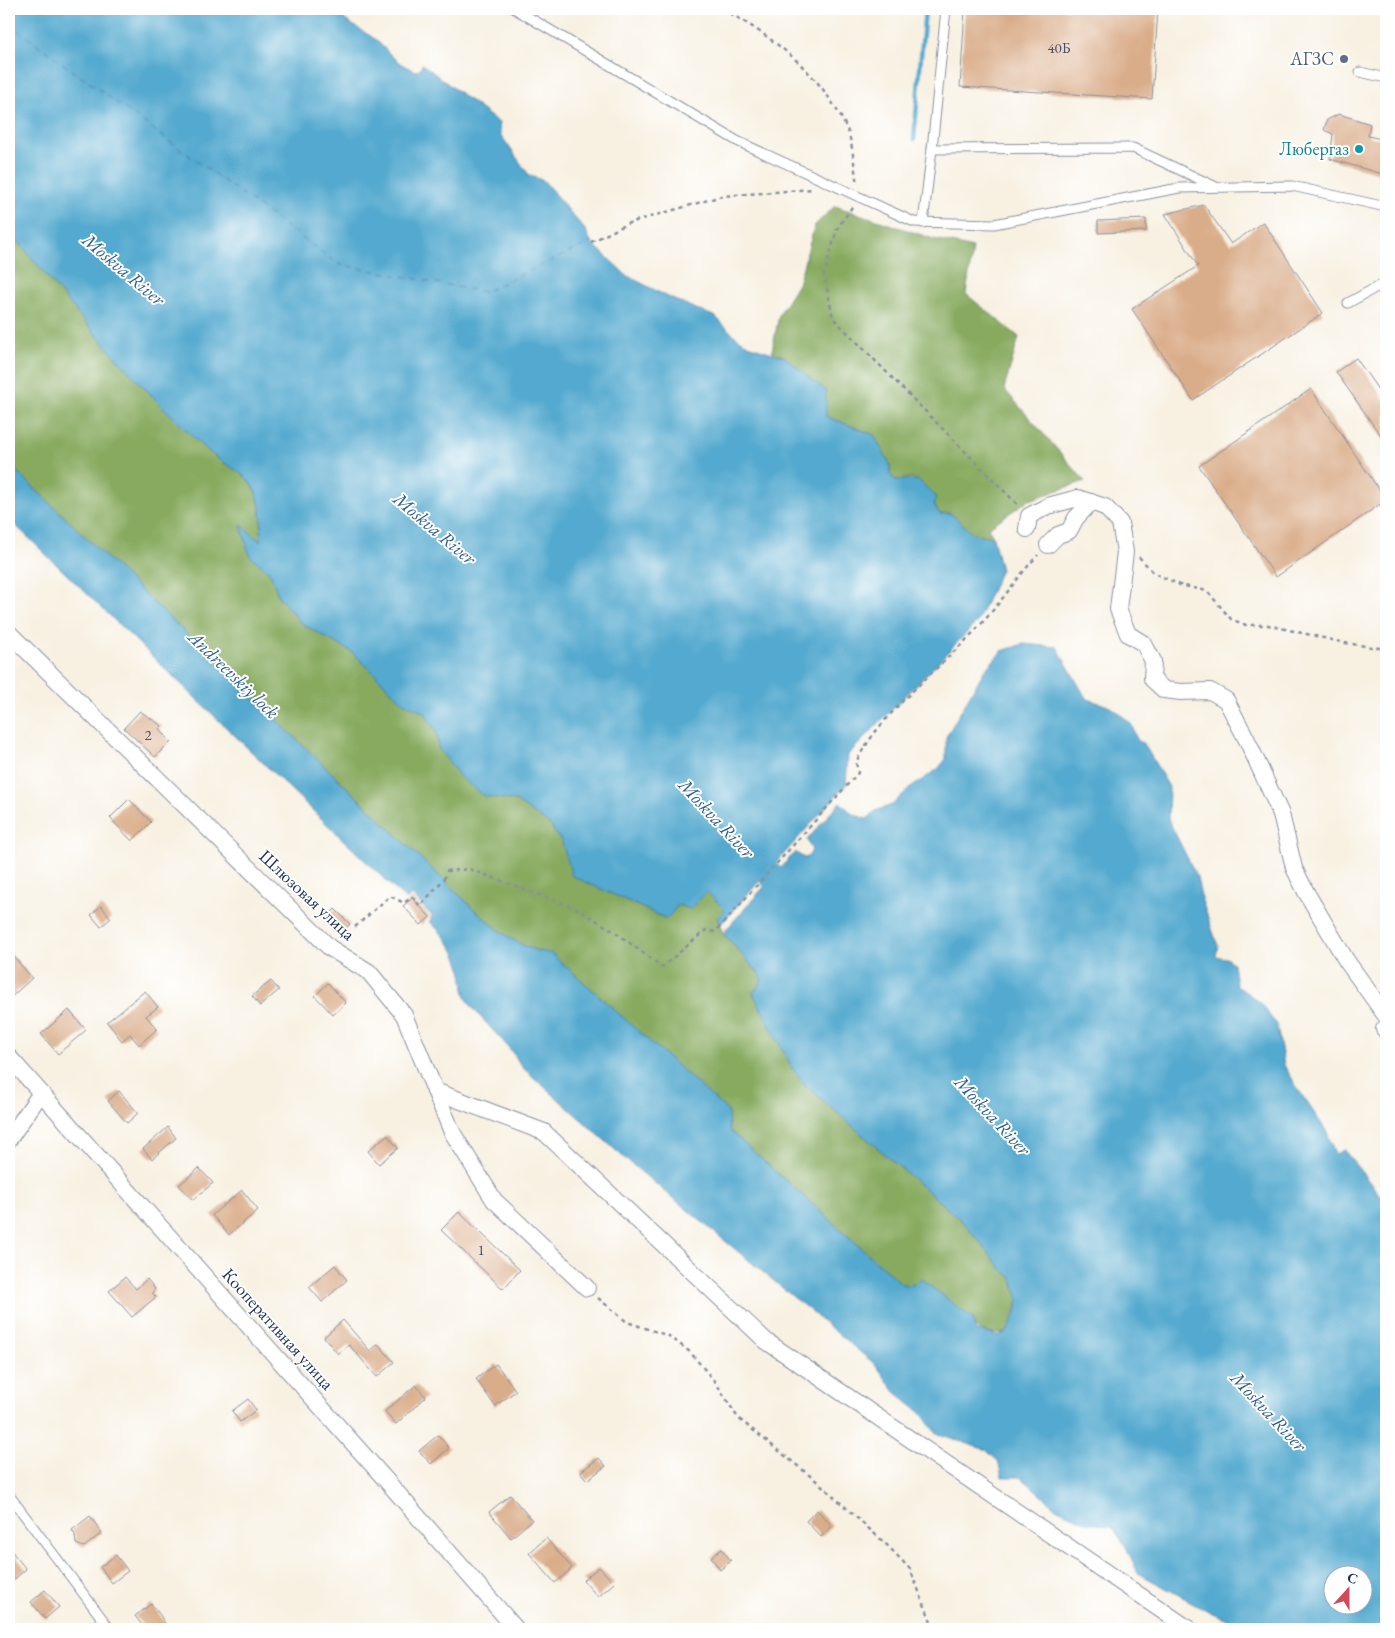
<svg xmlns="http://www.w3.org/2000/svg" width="1395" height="1638" viewBox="0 0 1395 1638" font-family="'EB Garamond',serif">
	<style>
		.forest { fill: #87aa5e; stroke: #516c5e }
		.water { fill: #53a9cf; stroke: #376c96; fill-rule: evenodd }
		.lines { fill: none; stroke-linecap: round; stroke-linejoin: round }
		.stream { stroke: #53a9cf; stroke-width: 4.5 }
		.river { stroke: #53a9cf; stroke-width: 26 }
		.ferry { stroke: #31608b; stroke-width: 1; stroke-dasharray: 6 5; stroke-linecap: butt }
		.building { fill: #daad8a }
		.lane-casing { stroke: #8a90a0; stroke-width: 11 }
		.street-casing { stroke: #8a90a0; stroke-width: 18 }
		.path { stroke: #8a90a0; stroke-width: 2.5; stroke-dasharray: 4 4; stroke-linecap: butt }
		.lane { stroke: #fff; stroke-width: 9 }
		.street { stroke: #fff; stroke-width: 16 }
		.service-dot { fill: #5c6f8a; stroke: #fff; stroke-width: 2 }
		.culture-dot { fill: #0f9aa8; stroke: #fff; stroke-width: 2 }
		.labels { text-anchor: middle; stroke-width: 4; stroke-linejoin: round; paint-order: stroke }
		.number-label { font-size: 15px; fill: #4b4e69 }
		.service-label { font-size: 18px; fill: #4e5e75; stroke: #fff; text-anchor: end }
		.culture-label { font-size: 18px; fill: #0d838f; stroke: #fff; text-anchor: end }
		.street-label { font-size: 18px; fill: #1b2f5e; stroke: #fff }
		.water-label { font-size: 19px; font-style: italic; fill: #31608b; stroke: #fff }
	</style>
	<rect width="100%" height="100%" fill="#fff"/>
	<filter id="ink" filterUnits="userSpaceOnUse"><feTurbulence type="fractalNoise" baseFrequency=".02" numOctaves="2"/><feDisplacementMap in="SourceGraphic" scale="10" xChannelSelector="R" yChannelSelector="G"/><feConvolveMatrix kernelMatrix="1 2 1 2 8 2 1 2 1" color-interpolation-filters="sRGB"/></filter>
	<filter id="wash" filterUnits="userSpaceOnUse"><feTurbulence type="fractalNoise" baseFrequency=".0096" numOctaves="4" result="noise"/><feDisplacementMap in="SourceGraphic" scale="20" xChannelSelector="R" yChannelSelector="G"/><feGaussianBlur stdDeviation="1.12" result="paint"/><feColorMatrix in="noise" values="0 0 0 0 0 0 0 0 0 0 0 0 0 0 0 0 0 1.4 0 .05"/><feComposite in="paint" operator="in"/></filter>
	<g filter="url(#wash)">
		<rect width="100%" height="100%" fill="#f8f1e2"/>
		<!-- forest -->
		<g class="forest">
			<polygon points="835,206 934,239 973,248 966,294 1019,337 1004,389 1085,481 1027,501 988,528 993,537 974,534 950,513 940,514 913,478 895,480 890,474 890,465 874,435 826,416 785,357 772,351 779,315 798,284 815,225"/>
			<path d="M9 238 19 242C70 305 122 368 180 424 192 436 204 448 217 458 225 465 238 469 245 477 262 494 263 519 260 541L241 526 250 556 270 573 279 597 302 624 352 652 403 702 425 713 436 731 439 749 485 796 516 801 550 825 562 842 573 876 667 919 678 904 707 891 725 910 717 918 723 933 761 976 762 981 753 993 792 1068 803 1083 965 1224 1002 1269 1012 1278 1018 1297 1016 1312 1007 1332C977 1344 942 1298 921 1279L912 1285 902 1284 729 1130 727 1111 551 953C519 950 498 929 475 910L9 464Z"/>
		</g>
		<!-- water -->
		<g class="water">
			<path d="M9 9H333C344 21 358 28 372 37 390 51 392 62 416 71L420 69 422 64 499 123 500 134 529 175 544 181 586 231 591 242 626 275 672 299 716 317 734 335 748 345 785 357 826 391V416L874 435 890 465V474L895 480H918L936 496 934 505 940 514 950 513 974 534 993 537 1001 570 977 622 848 755 846 785 721 924 717 918 725 910 707 892 690 909 678 905 667 919 572 876 562 842 550 825 516 801 484 796 460 777 439 749 436 731 425 713 403 702 352 652 302 624 279 597 270 573 250 556 241 525 260 541C264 518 262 494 245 477 237 469 225 465 217 458 204 448 192 436 180 424 122 368 70 305 19 242L9 238Z"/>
			<path d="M9 464 475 910C498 929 519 950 551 953L728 1111 729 1130 902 1284 912 1285 921 1279 974 1319 975 1330 998 1336 1007 1332 1016 1312 1018 1297 1012 1278 1002 1269 965 1224 803 1083 792 1068 753 993 762 981 761 976 723 933 795 852 804 858 809 856 812 850 807 840 840 802 853 814 867 819 875 811 892 805 910 788 938 769 946 759V737L984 671 1002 651 1023 644 1057 647 1086 698C1097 703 1108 704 1118 712 1122 716 1130 721 1132 726 1136 734 1134 740 1144 744L1169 787 1168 819 1197 877 1202 901 1218 946 1216 956 1226 958 1233 963 1236 985 1261 1003 1277 1026 1284 1065 1300 1092 1327 1132 1335 1154 1344 1150 1386 1203V1629H1254L1212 1613 1138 1573 1125 1545 1112 1527 1085 1522 1056 1508 1021 1477H1002L998 1461 986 1450 936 1433 921 1413 895 1392 876 1365 629 1162 522 1067C508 1042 486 1026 470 1004 463 995 464 984 462 974 459 952 445 936 430 922L432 916 412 895 406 900 9 519ZM1332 1576H1362V1606H1332Z"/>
		</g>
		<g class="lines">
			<!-- stream -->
			<polyline class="stream" points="914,139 925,9"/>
			<!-- river -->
			<polyline class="river" points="743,846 797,903"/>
			<!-- ferry -->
			<polyline class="ferry" points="9,24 338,264 484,292 591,242"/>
		</g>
		<g id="blocks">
			<!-- building -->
			<g class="building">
				<polygon points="965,9 1158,9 1152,99 960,87"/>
				<polygon points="1339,114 1370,124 1368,136 1386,140 1386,175 1330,159 1333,134 1324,130 1327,120"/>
				<polygon points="1204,205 1231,244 1263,222 1323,313 1193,400 1132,309 1198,266 1165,214"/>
				<polygon points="1146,219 1146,231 1098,233 1098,221"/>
				<polygon points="1356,358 1386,401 1386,443 1336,372"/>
				<polygon points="1311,389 1386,500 1276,577 1199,466"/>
				<polygon points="140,711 162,726 159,729 171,741 155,757 124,728"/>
				<polygon points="129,799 151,822 132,841 110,818"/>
				<polygon points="412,898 430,917 421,925 403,906"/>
				<polygon points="101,906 111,918 101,927 91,915"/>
				<polygon points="335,909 350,924 340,934 325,919"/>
				<polygon points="9,951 32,978 9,999"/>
				<polygon points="271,981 279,990 260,1006 252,996"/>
				<polygon points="328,983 346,1003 333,1015 315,996"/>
				<polygon points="145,991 158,1007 146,1016 157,1029 139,1045 130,1034 122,1041 107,1022"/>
				<polygon points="69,1010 86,1030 58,1054 41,1034"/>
				<polygon points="119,1091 138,1113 127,1123 108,1101"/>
				<polygon points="168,1127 176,1138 152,1159 143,1149"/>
				<polygon points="387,1135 398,1148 379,1164 368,1151"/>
				<polygon points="199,1168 213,1183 193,1200 179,1185"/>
				<polygon points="242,1190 258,1210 229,1235 212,1215"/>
				<polygon points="459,1212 520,1270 503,1289 441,1230"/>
				<polygon points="335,1265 347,1280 322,1302 309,1287"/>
				<polygon points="125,1277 136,1289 147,1279 155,1289 152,1293 156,1297 132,1317 109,1291"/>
				<polygon points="343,1320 370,1351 378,1344 394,1362 377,1377 349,1345 338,1354 324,1337"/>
				<polygon points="496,1364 516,1391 495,1406 476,1379"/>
				<polygon points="416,1385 426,1397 396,1424 385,1411"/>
				<polygon points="248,1399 256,1410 240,1422 232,1411"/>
				<polygon points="438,1435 449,1448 431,1464 419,1451"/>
				<polygon points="599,1458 606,1466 587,1480 580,1472"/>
				<polygon points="510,1495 532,1520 511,1538 489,1512"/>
				<polygon points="817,1510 832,1526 821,1537 806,1521"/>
				<polygon points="90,1516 102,1533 84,1547 76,1544 75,1535 72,1530"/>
				<polygon points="546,1538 572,1568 555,1583 529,1553"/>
				<polygon points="9,1548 26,1569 9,1584"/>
				<polygon points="722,1549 731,1561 720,1570 711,1557"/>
				<polygon points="116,1555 128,1571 112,1583 100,1567"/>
				<polygon points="599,1567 614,1583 598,1597 583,1580"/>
				<polygon points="45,1590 59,1607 45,1619 31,1602"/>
				<polygon points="151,1604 160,1615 168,1629 145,1629 135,1616"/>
			</g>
		</g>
	</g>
	<g filter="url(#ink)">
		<use href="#blocks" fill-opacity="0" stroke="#8a90a0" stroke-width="1"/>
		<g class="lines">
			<defs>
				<g id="lane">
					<polyline points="515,9 737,141 914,222 994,224 1179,188 1292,186 1386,207"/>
					<polyline points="946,9 932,149 1133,148 1214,186"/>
					<polyline points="1360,72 1386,78"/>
					<polyline points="923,223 932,149"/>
					<polyline points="1348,303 1386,282"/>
					<polyline points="9,1495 110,1629"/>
				</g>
				<g id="street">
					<polyline points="1027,529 1029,516 1048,506 1078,498 1105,507 1120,523 1125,552 1118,609 1128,634 1144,644 1153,661 1152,679 1164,690 1181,692 1210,691 1226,700 1247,740 1281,814 1294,868 1306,892 1346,960 1386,1016"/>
					<polyline points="1048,545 1058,535 1069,531 1076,518 1091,502"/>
					<polyline points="9,633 330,948 369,972 404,1015 452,1132 494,1200 587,1288"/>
					<polyline points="1384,1029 1386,1028"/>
					<polyline points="9,1057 385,1479 516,1629"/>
					<polyline points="435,1091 544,1132 766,1341 1189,1629"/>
					<polyline points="9,1139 41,1093"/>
				</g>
			</defs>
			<!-- lane casing -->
			<use href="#lane" class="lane-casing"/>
			<!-- street casing -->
			<use href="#street" class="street-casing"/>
			<!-- path -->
			<g class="path">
				<path d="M723 9C775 39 819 71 846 127 853 141 854 168 857 184"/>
				<polyline points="852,207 837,229 824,274 833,318 1018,505"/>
				<polyline points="591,242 629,223 722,196 813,189"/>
				<polyline points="1139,557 1154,573 1180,585 1207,591 1231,619 1246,625 1268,625 1345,643 1386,649"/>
				<path d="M355 927 390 896 404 903 412 897 420 906 444 879 447 871 469 869 578 909 615 932 662 967 706 930 715 932 858 773 856 762C885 707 941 669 982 623 1002 601 1018 576 1038 555"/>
				<polyline points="598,1298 627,1322 669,1336 690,1352 716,1383 738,1418 819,1483 889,1547 910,1569 934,1629"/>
			</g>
			<!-- lane -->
			<use href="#lane" class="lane"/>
			<!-- street -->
			<use href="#street" class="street"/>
		</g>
	</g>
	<!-- markers -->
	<circle class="service-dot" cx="1344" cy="59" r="5"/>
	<circle class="culture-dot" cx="1359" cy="149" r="5"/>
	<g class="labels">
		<!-- number labels -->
		<g class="number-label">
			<text x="1059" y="53">40Б</text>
			<text x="148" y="740">2</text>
			<text x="481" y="1255">1</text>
		</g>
		<!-- service labels -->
		<g class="service-label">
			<text x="1334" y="65">АГЗС</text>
		</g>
		<!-- culture labels -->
		<g class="culture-label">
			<text x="1349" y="155">Любергаз</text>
		</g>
		<!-- street labels -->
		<g class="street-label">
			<text transform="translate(307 895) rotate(43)" y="6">Шлюзовая улица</text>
			<text transform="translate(278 1329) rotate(48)" y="6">Кооперативная улица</text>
		</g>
		<!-- water labels -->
		<g class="water-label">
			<text transform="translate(124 269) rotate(40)" y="7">Moskva River</text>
			<text transform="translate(435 528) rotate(40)" y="7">Moskva River</text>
			<text transform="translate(234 674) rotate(44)" y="7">Andreevskiy lock</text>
			<text transform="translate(717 818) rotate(47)" y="7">Moskva River</text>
			<text transform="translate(993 1115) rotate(47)" y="7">Moskva River</text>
			<text transform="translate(1269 1411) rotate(47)" y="7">Moskva River</text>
		</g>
	</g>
	<!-- margin -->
	<rect width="1395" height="1638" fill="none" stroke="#fff" stroke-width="30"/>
	<!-- north arrow -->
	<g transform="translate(1348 1590) rotate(21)"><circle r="24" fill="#ffffff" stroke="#a4acbf"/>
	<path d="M0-4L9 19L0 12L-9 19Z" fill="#d1495b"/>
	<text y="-8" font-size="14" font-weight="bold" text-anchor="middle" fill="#1b2f5e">С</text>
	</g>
</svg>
